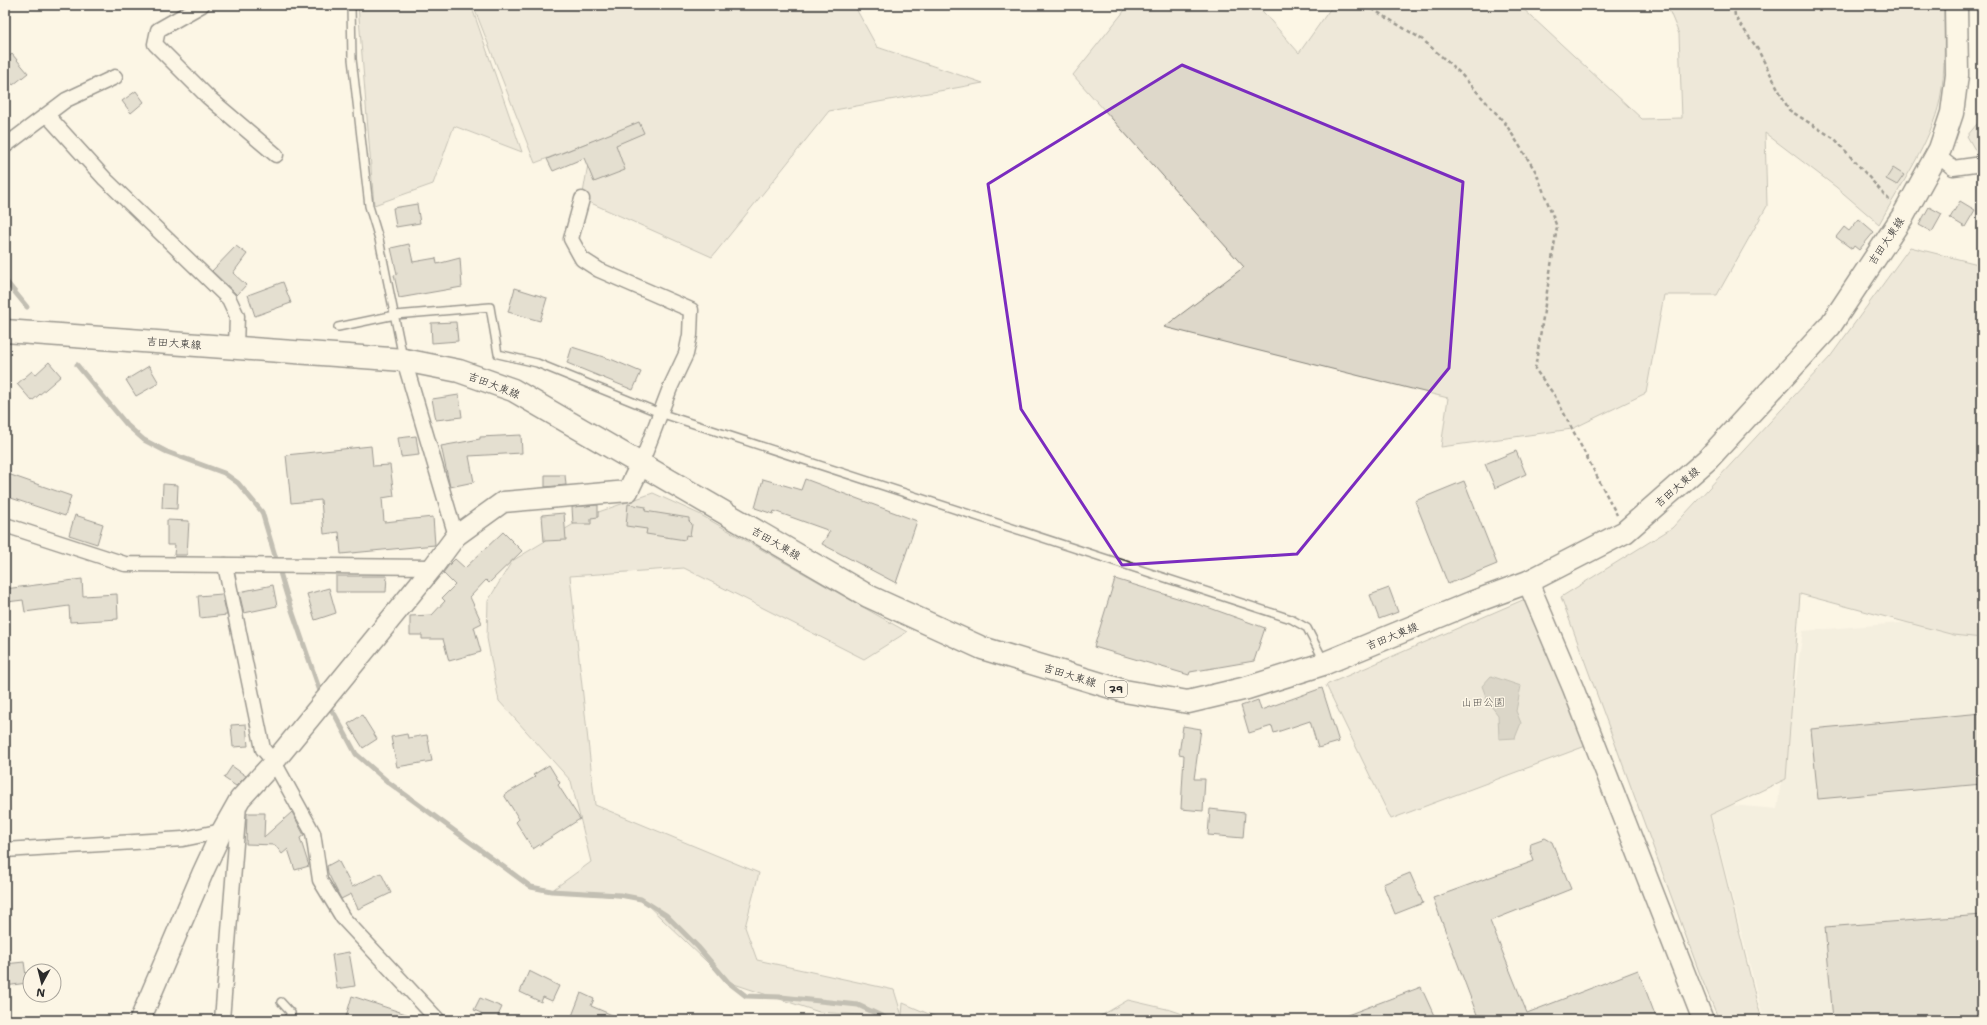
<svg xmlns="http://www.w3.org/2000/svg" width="1987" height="1025" viewBox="0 0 1987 1025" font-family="'Shantell Sans','Klee One',sans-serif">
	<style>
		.built { fill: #ece6d7 }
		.green { fill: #ded8ca; stroke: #84827a }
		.water { fill: #b4b0a5; stroke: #7d7b74 }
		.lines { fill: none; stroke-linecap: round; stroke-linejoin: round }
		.stream { stroke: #7d7b74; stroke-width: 5 }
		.building { fill: #c8c3b7; stroke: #2b2b2b }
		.lane-casing { stroke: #2b2b2b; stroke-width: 10 }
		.street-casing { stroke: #2b2b2b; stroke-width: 17 }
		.secondary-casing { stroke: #2b2b2b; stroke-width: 23 }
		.primary-casing { stroke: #2b2b2b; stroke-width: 25 }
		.path { stroke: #2b2b2b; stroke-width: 2.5; stroke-dasharray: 4 3; stroke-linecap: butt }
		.lane { stroke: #fcf5e5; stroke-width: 7 }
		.street { stroke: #fcf5e5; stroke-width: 14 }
		.secondary { stroke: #fcf5e5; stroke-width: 20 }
		.primary { stroke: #fcf5e5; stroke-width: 22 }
		.marked { fill: none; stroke: #7b2cbf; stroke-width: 3; stroke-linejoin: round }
		.labels { text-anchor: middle; stroke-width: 3; stroke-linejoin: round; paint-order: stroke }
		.shield { fill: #fcf5e5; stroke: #6a6863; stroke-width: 1 }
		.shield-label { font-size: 10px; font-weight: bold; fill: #2b2b2b }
		.street-label { font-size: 11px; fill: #2b2b2b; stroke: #fcf5e5 }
		.park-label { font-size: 11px; fill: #585653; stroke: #fcf5e5 }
	</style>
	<rect width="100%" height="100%" fill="#fcf5e5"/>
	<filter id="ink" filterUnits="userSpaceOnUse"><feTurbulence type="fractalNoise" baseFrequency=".025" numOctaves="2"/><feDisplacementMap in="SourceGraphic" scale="8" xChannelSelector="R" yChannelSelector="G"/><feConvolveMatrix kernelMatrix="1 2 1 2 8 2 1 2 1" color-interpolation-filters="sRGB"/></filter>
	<g filter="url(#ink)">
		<!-- built -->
		<polygon class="built" points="1937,620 1982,641 1982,1020 1764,1020 1708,803 1777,809 1803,631"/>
		<!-- green -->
		<g class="green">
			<polygon points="358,5 471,5 522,152 454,126 433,184 374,205"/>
			<polygon points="473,5 854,5 877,47 983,83 829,111 712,257 582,199 592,141 535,163"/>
			<path d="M1129 5H1257L1299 53 1333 5H1519L1642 119 1682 118 1679 34 1667 5H1944C1944 37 1946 69 1940 100 1931 142 1900 186 1879 224L1836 187 1765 133 1767 206 1717 295H1664L1646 393 1572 429 1441 447 1448 398 1164 327 1244 267 1073 75Z"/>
			<polygon points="1982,118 1982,162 1967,136"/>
			<polygon points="1910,247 1982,265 1982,638 1954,635 1800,594 1786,779 1710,815 1758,1007 1763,1020 1719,1020 1701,977 1561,597 1672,528 1830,357"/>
			<polygon points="653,493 699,514 907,632 864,659 684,568 570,576 595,805 759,873 745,927 757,960 894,990 902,1016 903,1003 943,1020 902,1020 902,1018 819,1012 728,982 641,899 551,891 591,862 571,781 499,701 487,638 488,601 512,561 587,516"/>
			<polygon points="1525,599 1591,744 1391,819 1326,685"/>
			<polygon points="1128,1000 1171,1010 1200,1020 1094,1020"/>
		</g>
		<!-- water -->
		<polygon class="water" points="1491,676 1521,686 1516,711 1521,723 1515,738 1499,739 1498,715 1488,702 1482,686"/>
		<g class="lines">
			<!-- stream -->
			<g class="stream">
				<polyline points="5,280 27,307"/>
				<polyline points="77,365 127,425 144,440 167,452 224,473 238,483 262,512 287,596 322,697"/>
				<polyline points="327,704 335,715 356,754 388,782 531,887 551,891 620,895 641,899 666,915 698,947 728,982 746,996 781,997 858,1005 890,1020"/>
			</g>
		</g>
		<!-- building -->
		<g class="building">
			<polygon points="12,54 28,73 13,85 5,76 5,60"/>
			<polygon points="136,91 144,102 131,113 122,101"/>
			<polygon points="639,122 644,133 616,145 625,170 594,182 584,158 553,171 547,159"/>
			<polygon points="1893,168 1904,175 1897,185 1886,179"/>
			<polygon points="1960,201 1975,210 1965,227 1950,218"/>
			<polygon points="417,204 420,223 396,227 393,208"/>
			<polygon points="1929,207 1942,214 1932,232 1919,225"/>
			<polygon points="1859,219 1874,232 1859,250 1854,246 1852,249 1836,237 1844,227 1849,231"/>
			<polygon points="409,244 413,262 436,258 437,264 460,258 462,287 399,298 394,275 397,274 391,248"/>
			<polygon points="236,246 247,254 233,273 246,285 237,295 212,271"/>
			<polygon points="283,282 291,303 255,316 248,295"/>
			<polygon points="515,288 547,298 540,321 508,312"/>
			<polygon points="456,322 458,341 432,343 431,323"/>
			<polygon points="572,347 613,360 641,372 633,390 567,363"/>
			<polygon points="49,362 61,376 32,401 17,384 32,371 35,375"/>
			<polygon points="149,366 159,383 136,396 126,380"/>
			<polygon points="459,395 462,417 436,420 432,399"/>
			<polygon points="521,435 522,453 469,456 474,482 450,487 441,446 480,439 480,437"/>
			<polygon points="416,436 419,455 401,457 398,438"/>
			<polygon points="371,446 373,466 390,465 394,496 382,498 384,522 433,517 435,545 341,554 339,532 324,534 321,500 291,503 286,455"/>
			<polygon points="1516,451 1526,474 1495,488 1485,464"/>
			<polygon points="5,473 71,496 65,516 5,496"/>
			<polygon points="545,475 565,475 566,485 545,487"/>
			<polygon points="763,479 801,490 805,479 917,521 896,583 822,544 830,531 774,511 773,514 755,508"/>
			<polygon points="1464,481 1497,564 1448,584 1415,501"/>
			<polygon points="163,484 178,485 177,509 162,508"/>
			<polygon points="628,504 646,507 645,511 689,518 689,521 692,524 690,536 686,535 685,540 646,534 647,529 626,526"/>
			<polygon points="598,505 598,517 591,518 591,524 573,524 572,507"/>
			<polygon points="564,513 566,540 544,541 542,515"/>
			<polygon points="75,515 103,524 97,544 69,535"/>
			<polygon points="167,520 189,521 187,555 174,555 175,545 167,545"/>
			<polygon points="503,532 522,551 489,583 486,580 470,597 482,623 474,627 481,652 449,661 443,639 422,639 422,635 410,635 410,616 432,615 445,601 442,598 455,585 443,573 449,565 455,559 465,568"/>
			<polygon points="336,576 387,576 386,592 336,592"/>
			<polygon points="82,579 83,596 117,594 118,619 70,622 69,606 25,612 23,600 7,602 5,589"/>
			<polygon points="1115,579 1210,608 1265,628 1254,661 1190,672 1189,675 1094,647"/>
			<polygon points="273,585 277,606 244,613 239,592"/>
			<polygon points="329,588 336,613 315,620 307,594"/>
			<polygon points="1389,588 1398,612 1379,619 1370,595"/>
			<polygon points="222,594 227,615 200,618 198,596"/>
			<polygon points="1322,688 1339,742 1318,748 1310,721 1274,733 1272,726 1249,733 1241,706 1258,700 1261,710"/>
			<polygon points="1982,713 1982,784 1818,799 1811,729"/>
			<polygon points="362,715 377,739 363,748 348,724"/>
			<polygon points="246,724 248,746 233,747 231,725"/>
			<polygon points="1183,726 1201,729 1194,779 1205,779 1203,811 1181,809 1184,755 1179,754"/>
			<polygon points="407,734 408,738 427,735 432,761 397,767 391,737"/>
			<polygon points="549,765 560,783 558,785 580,819 533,849 516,822 519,819 504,795 535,777 533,775"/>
			<polygon points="232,766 246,776 236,786 224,778"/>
			<polygon points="1210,809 1245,813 1243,838 1208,835"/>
			<polygon points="292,812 304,835 300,838 309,866 295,870 288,849 282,854 275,845 246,844 247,813 265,813 264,837"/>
			<polygon points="1545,838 1552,842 1571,889 1490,921 1527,1013 1638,970 1657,1020 1479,1020 1433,898 1534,861 1530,850 1531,843"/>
			<polygon points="338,860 352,887 381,873 391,893 358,909 351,894 341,899 328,873 327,866"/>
			<polygon points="1410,873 1423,903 1395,914 1383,884"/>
			<polygon points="1982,915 1982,1020 1833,1020 1825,927"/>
			<polygon points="349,952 355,986 337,989 332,955"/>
			<polygon points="24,962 27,983 5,986 5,964"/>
			<polygon points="529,971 559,986 552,1001 543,997 541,1002 520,992"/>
			<polygon points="1421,987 1436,1020 1337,1020 1337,1019"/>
			<polygon points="581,993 594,999 591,1006 624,1020 583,1020 572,1016"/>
			<polygon points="352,996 418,1018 417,1020 345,1020"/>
			<polygon points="480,998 502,1007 496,1020 478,1020 481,1013 474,1010"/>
		</g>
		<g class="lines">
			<defs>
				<g id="lane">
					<polyline points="351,5 352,59 369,206 379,239 403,358"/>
					<polyline points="338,327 395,315 490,307 498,354 537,363 660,413 1291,619 1307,628 1324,661"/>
					<polyline points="281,1002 291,1013 287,1020"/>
				</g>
				<g id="street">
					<polyline points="202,5 158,30 155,44 208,97 276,155"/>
					<polyline points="47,115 105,179 229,299 237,316 236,347"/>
					<polyline points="5,146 66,100 115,77"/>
					<polyline points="1937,155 1953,168 1982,164"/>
					<polyline points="582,199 571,239 582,259 599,270 691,310 690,335 686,354 670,388 641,464"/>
					<polyline points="404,360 456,536"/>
					<polyline points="5,525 125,564 433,567"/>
					<polyline points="225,565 263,749 274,762 313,833 320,880 343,918 438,1020"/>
					<polyline points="5,850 183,839 222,831"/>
					<polyline points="222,1020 239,805"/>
				</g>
				<g id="secondary">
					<polyline points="1528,582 1573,688 1703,1020"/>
					<polyline points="140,1020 203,872 222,831 240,799 274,762 315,712 433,567 456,536 503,502 628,491 641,464"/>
				</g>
				<polyline id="primary" points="5,331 404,360 459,371 513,390 868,596 982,648 1124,691 1188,702 1247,688 1323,664 1471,603 1528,582 1625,532 1708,459 1830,326 1903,216 1940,149 1952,113 1957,75 1956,5"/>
			</defs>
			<!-- lane casing -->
			<use href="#lane" class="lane-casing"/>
			<!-- street casing -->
			<use href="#street" class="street-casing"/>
			<!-- secondary casing -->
			<use href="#secondary" class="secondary-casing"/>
			<!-- primary casing -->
			<use href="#primary" class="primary-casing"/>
			<!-- path -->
			<g class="path">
				<polyline points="1366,5 1423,40 1459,72 1505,123 1536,172 1557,227 1535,369 1555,396 1617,515"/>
				<polyline points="1734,5 1735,17 1757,48 1789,110 1835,139 1890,201"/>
			</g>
			<!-- lane -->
			<use href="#lane" class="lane"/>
			<!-- street -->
			<use href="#street" class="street"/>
			<!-- secondary -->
			<use href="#secondary" class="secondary"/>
			<!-- primary -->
			<use href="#primary" class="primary"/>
		</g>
	</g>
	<!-- marked area -->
	<path d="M0 0H1987V1025H0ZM1182 65 1463 182 1449 368 1297 554 1122 565 1021 409 988 184Z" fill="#fcf5e5" fill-opacity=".55" fill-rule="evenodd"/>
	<path class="marked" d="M1182 65 1463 182 1449 368 1297 554 1122 565 1021 409 988 184Z"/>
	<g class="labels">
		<!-- shield labels -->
		<rect class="shield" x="1105" y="681" width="22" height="16" rx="3"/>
		<g class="shield-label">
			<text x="1116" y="693">79</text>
		</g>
		<!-- street labels -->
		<g class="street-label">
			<text transform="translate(1886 241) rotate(-56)" y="4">吉田大東線</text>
			<text transform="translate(174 343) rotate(4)" y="4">吉田大東線</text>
			<text transform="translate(494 385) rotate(21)" y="4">吉田大東線</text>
			<text transform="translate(1677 487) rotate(-41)" y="4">吉田大東線</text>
			<text transform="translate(776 543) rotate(30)" y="4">吉田大東線</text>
			<text transform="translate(1392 636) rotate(-22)" y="4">吉田大東線</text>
			<text transform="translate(1070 675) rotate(17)" y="4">吉田大東線</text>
		</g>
		<!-- park labels -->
		<g class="park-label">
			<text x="1483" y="706">山田公園</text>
		</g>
	</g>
	<!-- margin -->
	<rect width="1987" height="1025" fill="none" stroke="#fcf5e5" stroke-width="20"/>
	<rect x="10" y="10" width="1967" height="1005" fill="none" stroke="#2b2b2b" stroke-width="1.5" filter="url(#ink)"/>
	<!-- north arrow -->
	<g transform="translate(42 983) rotate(187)"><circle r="19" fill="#fcf5e5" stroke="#a8a49b"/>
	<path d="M0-3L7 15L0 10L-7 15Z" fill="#2b2b2b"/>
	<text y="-6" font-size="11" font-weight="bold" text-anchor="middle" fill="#2b2b2b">N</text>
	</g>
</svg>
